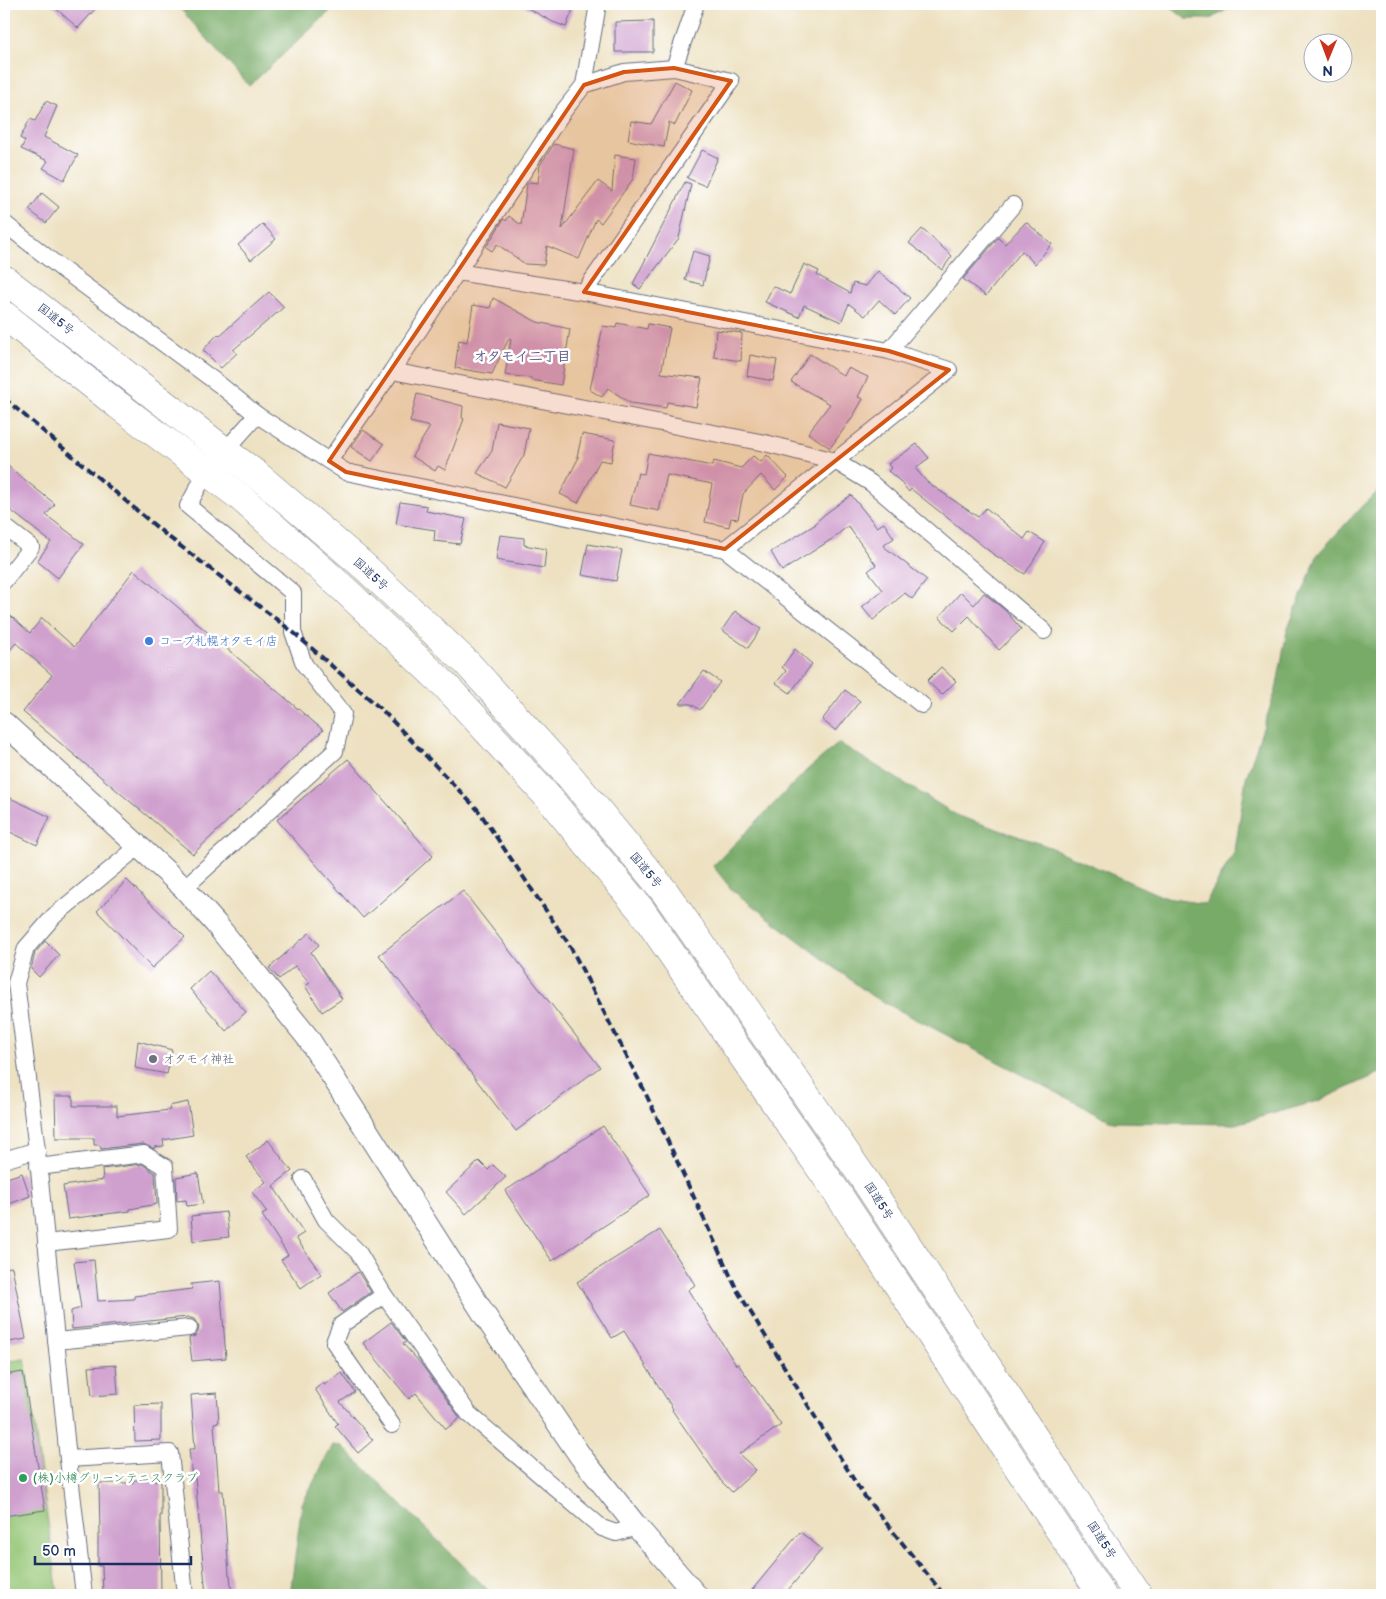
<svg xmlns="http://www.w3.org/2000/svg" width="1386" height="1599" viewBox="0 0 1386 1599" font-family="'Balsamiq Sans','Klee One',sans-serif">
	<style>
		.green { fill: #95c676; stroke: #587a6a }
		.forest { fill: #78ab67; stroke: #4a6d62 }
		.building { fill: #cf9fcd }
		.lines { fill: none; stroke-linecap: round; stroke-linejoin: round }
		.street-casing { stroke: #646d81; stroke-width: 18 }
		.secondary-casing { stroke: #646d81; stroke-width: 24 }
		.highway-casing { stroke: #646d81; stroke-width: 29 }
		.street { stroke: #fff; stroke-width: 16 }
		.secondary { stroke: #fff; stroke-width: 22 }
		.highway { stroke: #fff; stroke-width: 28 }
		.rail { stroke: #1b2f5e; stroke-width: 4; stroke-dasharray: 8 4; stroke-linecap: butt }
		.marked { fill: #d45514; fill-opacity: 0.2; stroke: #d45514; stroke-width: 4; stroke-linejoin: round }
		.shop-dot { fill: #3f7fe0; stroke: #fff; stroke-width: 2 }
		.worship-dot { fill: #6b7280; stroke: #fff; stroke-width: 2 }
		.leisure-dot { fill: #2e9e5b; stroke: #fff; stroke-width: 2 }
		.labels { text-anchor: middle; stroke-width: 5; stroke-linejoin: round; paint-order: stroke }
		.street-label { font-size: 12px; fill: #1b2f5e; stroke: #fff }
		.shop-label { font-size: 12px; fill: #366cbe; stroke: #fff; text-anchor: start }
		.worship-label { font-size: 12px; fill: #5b616d; stroke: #fff; text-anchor: start }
		.leisure-label { font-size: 12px; fill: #27864d; stroke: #fff; text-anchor: start }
		.neighbourhood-label { font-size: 14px; font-weight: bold; fill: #5a5685; stroke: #fff }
	</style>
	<rect width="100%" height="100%" fill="#fff"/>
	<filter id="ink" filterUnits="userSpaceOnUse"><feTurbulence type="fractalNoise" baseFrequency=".02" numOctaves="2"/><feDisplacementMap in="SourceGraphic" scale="10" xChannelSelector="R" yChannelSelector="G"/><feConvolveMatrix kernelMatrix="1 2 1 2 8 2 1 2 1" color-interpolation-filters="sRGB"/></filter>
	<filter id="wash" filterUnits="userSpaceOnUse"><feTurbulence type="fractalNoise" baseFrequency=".0096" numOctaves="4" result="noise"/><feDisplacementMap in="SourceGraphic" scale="20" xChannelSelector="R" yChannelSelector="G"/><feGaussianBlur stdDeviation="1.12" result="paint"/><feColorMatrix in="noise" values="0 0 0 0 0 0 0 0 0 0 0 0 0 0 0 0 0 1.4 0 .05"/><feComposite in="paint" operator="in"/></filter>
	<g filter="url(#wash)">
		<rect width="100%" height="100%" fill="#ede1c1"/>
		<!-- green -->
		<polygon class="green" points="25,1359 58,1595 4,1595 4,1362"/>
		<!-- forest -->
		<g class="forest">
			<polygon points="176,4 338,4 249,86"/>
			<polygon points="1166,4 1237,4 1210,19 1186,19"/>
			<polygon points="1382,488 1382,1072 1318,1101 1235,1124 1113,1122 872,996 732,890 713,866 807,770 839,743 958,816 1050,847 1166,898 1205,904 1235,851 1246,778 1276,690 1287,631 1318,554 1364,504"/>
			<polygon points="333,1445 342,1446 493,1595 290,1595 302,1504"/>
		</g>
		<g id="blocks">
			<!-- building -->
			<g class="building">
				<polygon points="51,4 100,4 78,28"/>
				<polygon points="520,4 575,4 566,27 553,22"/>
				<polygon points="653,21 653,52 615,52 615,22"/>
				<polygon points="675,81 692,90 675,125 669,122 664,147 628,140 631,121 651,124"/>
				<polygon points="46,101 57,106 44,137 78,155 64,180 43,168 48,161 21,149 25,141 20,138 30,119 35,121"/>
				<polygon points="554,144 574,149 562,229 598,181 612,191 615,155 636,158 633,179 601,223 596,219 579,259 547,246 544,265 525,264 497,244 492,251 486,247 504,219 506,221 509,216 521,225 527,184 529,182 538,183 540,165"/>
				<polygon points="702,150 718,158 705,186 687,178"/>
				<polygon points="685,182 691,184 679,238 640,289 633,284"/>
				<polygon points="42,193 59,207 46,223 29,210"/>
				<polygon points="1026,222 1052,244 1035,264 1022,251 986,296 963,279 998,238 1005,244"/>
				<polygon points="263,224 276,239 251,260 238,245"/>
				<polygon points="922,229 952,256 942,270 909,243"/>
				<polygon points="693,251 710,256 703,285 685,280"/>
				<polygon points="804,264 819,271 817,275 850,293 853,283 866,286 878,271 910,298 895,315 879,300 865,316 849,304 841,322 804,305 799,317 765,302 773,286 790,294"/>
				<polygon points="269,292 284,307 233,350 237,353 221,368 203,350 218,334 219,336"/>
				<polygon points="493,298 537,322 570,329 561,385 531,380 531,378 505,375 511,339 509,338 492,374 455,368 459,340 467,342 473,305 490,308"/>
				<polygon points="617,323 647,329 648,324 670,328 661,373 702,378 696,407 667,402 666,408 630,403 608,388 602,397 590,390 603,326 616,328"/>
				<polygon points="716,330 742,333 741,361 714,357"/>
				<polygon points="810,354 844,376 848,368 868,377 858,397 863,399 852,418 830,448 808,433 830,404 791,382"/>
				<polygon points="750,355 777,360 773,381 747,376"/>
				<polygon points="417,394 463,406 462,418 464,419 445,470 438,466 435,471 412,456 430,427 410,422"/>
				<polygon points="497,422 529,428 524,455 505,487 477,473 492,451"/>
				<polygon points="363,430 384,444 372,461 351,447"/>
				<polygon points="582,434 615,440 611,462 600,460 578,503 560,494 579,457 577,457"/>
				<polygon points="917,444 929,458 915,468 927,482 978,517 986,508 1024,539 1029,532 1045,542 1025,574 993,554 911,489 909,492 901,482 888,471 891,468 888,464"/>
				<polygon points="648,453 712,466 714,461 741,468 753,456 761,462 767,455 788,477 775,490 761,475 743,494 738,519 731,518 729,527 705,522 712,484 667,475 659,511 630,505 638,473 644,474"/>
				<polygon points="4,463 55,504 46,515 84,544 58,578 37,561 51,542 4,505"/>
				<polygon points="851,495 877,527 884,523 894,538 883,546 927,580 912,599 905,593 873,620 862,607 883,590 868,571 876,565 848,526 832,539 782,571 771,552 816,524 815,523 825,514"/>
				<polygon points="400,502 427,506 426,511 466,519 460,544 434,541 435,530 396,524"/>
				<polygon points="500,535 524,538 524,545 546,549 544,568 496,560"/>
				<polygon points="588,544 622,550 616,581 582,575"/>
				<polygon points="134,570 323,730 193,854 23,712 52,675 16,643 4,657 4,610 30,633 42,618 74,647"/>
				<polygon points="961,592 974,605 984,593 1006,611 1021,629 999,650 969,616 954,631 939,617"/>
				<polygon points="735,611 761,629 748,648 722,630"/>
				<polygon points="795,649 812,664 790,693 776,683 786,671 782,667"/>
				<polygon points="941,667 956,681 942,695 927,681"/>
				<polygon points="704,671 720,682 700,710 691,704 680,704"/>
				<polygon points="845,690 860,701 836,731 822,720"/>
				<polygon points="348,759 433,856 363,918 277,820"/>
				<polygon points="4,795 50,817 37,845 4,829"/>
				<polygon points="127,880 185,937 152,968 97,911"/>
				<polygon points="463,891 600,1067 516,1131 379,955"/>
				<polygon points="309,933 319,945 311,952 342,999 322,1012 305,986 310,983 295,966 279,979 269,968"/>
				<polygon points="45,941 59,955 39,977 31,969 35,953"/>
				<polygon points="209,971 246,1012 226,1031 190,989"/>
				<polygon points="138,1041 172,1050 167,1074 135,1068"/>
				<polygon points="55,1096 73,1096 73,1106 117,1106 117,1116 170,1110 169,1106 188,1102 193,1135 163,1140 164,1146 154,1147 154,1149 143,1144 101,1149 100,1145 94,1145 94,1138 56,1138"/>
				<polygon points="603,1126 650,1195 552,1261 505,1191"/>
				<polygon points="268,1140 292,1171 273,1186 304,1233 296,1238 321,1274 301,1288 281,1260 288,1255 262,1215 267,1212 252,1192 266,1182 246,1157"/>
				<polygon points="479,1161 488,1170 493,1165 506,1177 466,1214 446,1192"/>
				<polygon points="142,1164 155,1173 157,1204 130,1209 130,1211 68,1219 63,1186 103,1180 102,1169"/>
				<polygon points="22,1173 30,1196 4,1206 4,1179"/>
				<polygon points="198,1173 203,1204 187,1206 186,1200 177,1201 176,1177"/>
				<polygon points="226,1212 229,1237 193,1241 191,1216"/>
				<polygon points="660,1230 695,1285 688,1290 736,1365 738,1364 781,1425 739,1454 756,1470 732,1492 722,1482 672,1410 673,1409 624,1331 612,1338 577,1282"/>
				<polygon points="94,1260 98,1301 134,1299 134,1296 192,1289 191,1284 220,1281 226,1358 192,1361 189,1338 195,1336 198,1332 199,1327 194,1319 187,1317 72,1329 71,1311 81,1308 74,1262"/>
				<polygon points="12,1267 26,1339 4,1343 4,1268"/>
				<polygon points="358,1272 371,1292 342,1312 329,1293"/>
				<polygon points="391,1322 406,1342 403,1344 422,1365 460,1418 446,1429 416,1393 409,1399 363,1343"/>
				<polygon points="116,1365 118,1394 92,1396 89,1367"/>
				<polygon points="23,1372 45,1510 4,1516 4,1375"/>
				<polygon points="342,1373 355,1392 340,1402 373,1440 358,1453 335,1426 338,1424 315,1389 323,1383 324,1385"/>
				<polygon points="217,1393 219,1422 214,1423 219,1491 223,1491 229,1575 230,1575 232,1595 206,1595 195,1478 192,1478 189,1449 195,1449 191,1395"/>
				<polygon points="161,1404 161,1440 135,1441 134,1405"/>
				<polygon points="133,1480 161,1480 161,1516 160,1516 161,1595 103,1595 102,1566 98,1566 98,1534 100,1534 99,1483 133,1483"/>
				<polygon points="800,1532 822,1549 784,1595 748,1595"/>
			</g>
		</g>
	</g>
	<g filter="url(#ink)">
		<use href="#blocks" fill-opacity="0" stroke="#646d81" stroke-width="1"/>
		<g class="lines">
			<defs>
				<g id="street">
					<polyline points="674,68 696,4"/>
					<polyline points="584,85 624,72 674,68 731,81 584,292"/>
					<polyline points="4,223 62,269 220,385 257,415 346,472 725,549 949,370 889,351 584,292 457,272"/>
					<polyline points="889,351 1013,205"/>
					<polyline points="392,371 765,443 835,461 871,483 1044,631"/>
					<polyline points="329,461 392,371 562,113 584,85 598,4"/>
					<polyline points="4,526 31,547 4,581"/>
					<polyline points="725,549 922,705"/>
					<polyline points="184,888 335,751 343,714 304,664 293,632 293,593 188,506 207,471 257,415"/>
					<polyline points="4,1160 37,1150"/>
					<polyline points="38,1167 144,1154 165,1167 169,1229 46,1243"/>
					<polyline points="303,1179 326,1220 358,1252 384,1295 469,1414 602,1528 616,1533 637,1527"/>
					<polyline points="384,1295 341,1325 334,1342 392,1425"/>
					<polyline points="56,1341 189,1328"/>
					<polyline points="68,1459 170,1453 185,1595"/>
					<polyline points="84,1595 68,1459 37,1150 16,983 26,948 54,916 139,846"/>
				</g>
				<polyline id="secondary" points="4,723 184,888 216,924 308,1038 491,1325 581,1457 637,1527 696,1595"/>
				<g id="highway">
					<polyline points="4,279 226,452 256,474 365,567 468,664 571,778 665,892 862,1176 1138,1595"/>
					<polyline points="4,315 118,405 239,496 344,589 445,685 547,796 642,911 836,1191 1102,1595"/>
				</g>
			</defs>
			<!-- street casing -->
			<use href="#street" class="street-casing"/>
			<!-- secondary casing -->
			<use href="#secondary" class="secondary-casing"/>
			<!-- highway casing -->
			<use href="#highway" class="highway-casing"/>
			<!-- street -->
			<use href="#street" class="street"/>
			<!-- secondary -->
			<use href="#secondary" class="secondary"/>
			<!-- highway -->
			<use href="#highway" class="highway"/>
			<!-- rail -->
			<polyline class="rail" points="4,398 166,535 293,632 381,709 478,810 570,946 644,1090 737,1290 862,1493 944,1595"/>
		</g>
	</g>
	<!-- marked area -->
	<path class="marked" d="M674 68 731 81 584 292 889 351 949 370 725 549 346 472 329 461 584 85 624 72Z"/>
	<!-- markers -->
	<circle class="shop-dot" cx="149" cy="641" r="5"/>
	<circle class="worship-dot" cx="153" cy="1059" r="5"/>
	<circle class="leisure-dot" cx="23" cy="1478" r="5"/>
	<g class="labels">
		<!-- street labels -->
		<g class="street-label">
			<text transform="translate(56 319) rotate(38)" y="4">国道5号</text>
			<text transform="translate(371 574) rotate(42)" y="4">国道5号</text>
			<text transform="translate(646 870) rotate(50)" y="4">国道5号</text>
			<text transform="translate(879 1201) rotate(57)" y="4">国道5号</text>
			<text transform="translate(1102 1540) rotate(57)" y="4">国道5号</text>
		</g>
		<!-- shop labels -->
		<g class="shop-label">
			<text x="159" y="645">コープ札幌オタモイ店</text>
		</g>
		<!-- worship labels -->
		<g class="worship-label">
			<text x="163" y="1063">オタモイ神社</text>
		</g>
		<!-- leisure labels -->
		<g class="leisure-label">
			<text x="33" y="1482">(株)小樽グリーンテニスクラブ</text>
		</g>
		<!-- neighbourhood labels -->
		<g class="neighbourhood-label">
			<text x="522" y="361">オタモイ二丁目</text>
		</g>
	</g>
	<!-- margin -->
	<rect width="1386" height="1599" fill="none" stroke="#fff" stroke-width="20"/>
	<!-- north arrow -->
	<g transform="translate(1328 58) rotate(181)"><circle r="24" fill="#ffffff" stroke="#a4acbf"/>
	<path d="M0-4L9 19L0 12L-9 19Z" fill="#c8321e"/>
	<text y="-8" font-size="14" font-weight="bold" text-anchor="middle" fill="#1b2f5e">N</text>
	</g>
	<!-- scale -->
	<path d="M35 1556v8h156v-8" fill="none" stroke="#1b2f5e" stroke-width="2.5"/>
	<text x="42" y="1556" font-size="15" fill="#1b2f5e" stroke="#ffffff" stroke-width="4" paint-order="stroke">50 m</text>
</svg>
